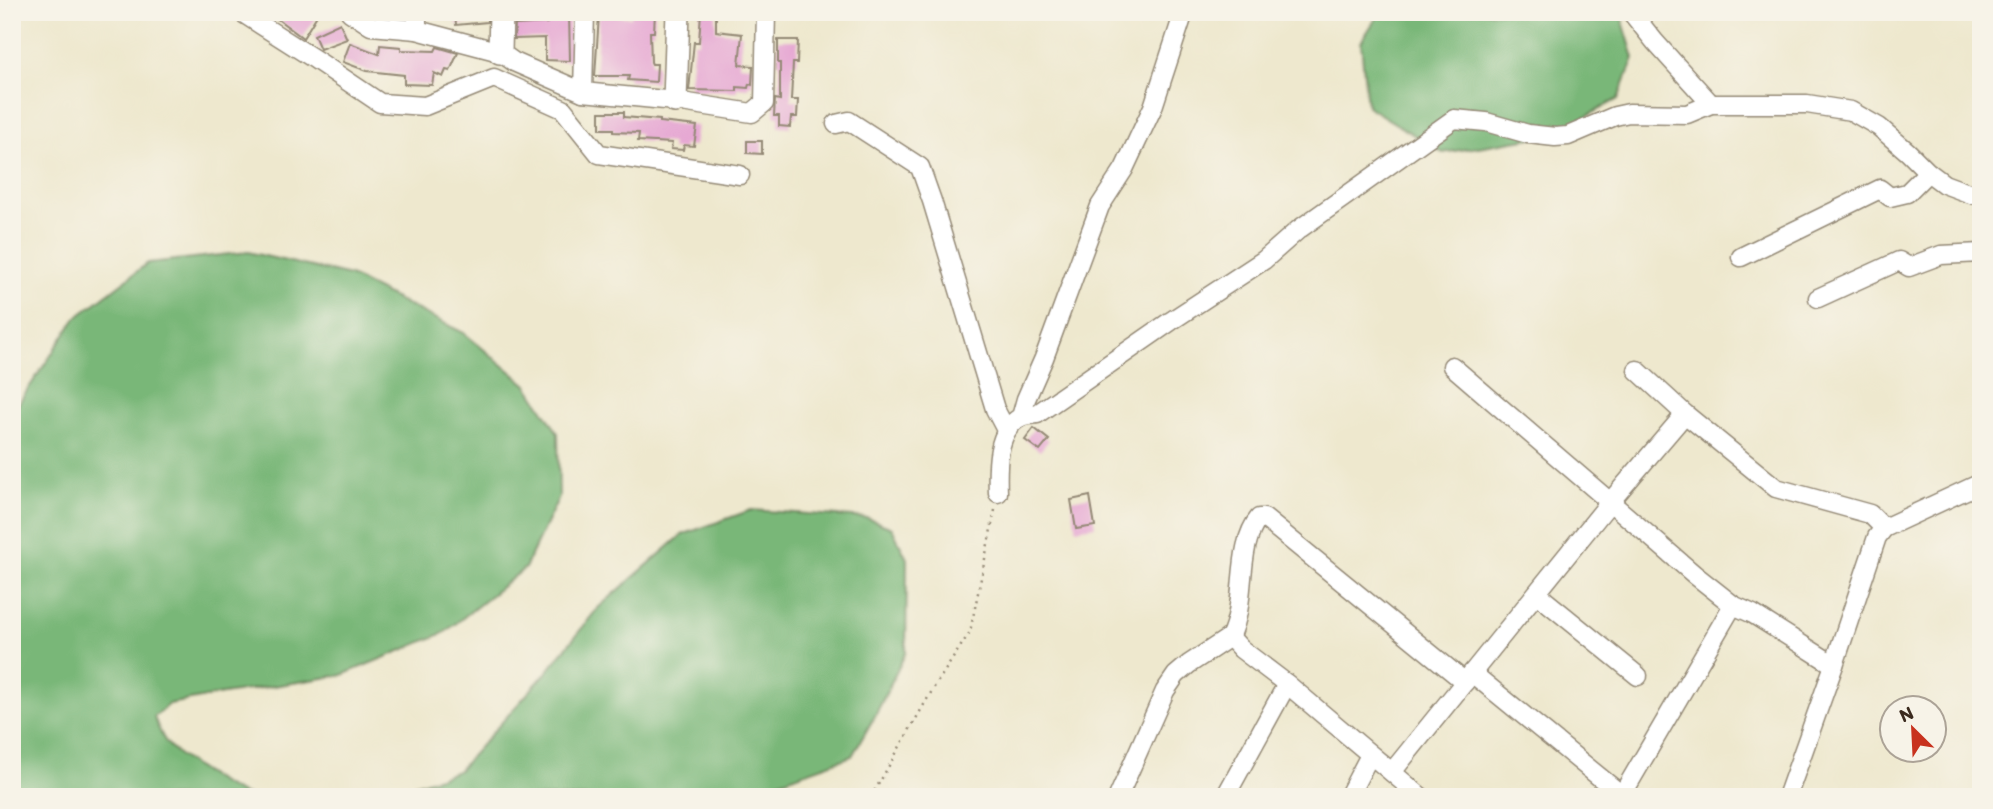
<svg xmlns="http://www.w3.org/2000/svg" width="1993" height="809" viewBox="0 0 1993 809" font-family="Itim,sans-serif">
	<style>
		.forest { fill: #79b778; stroke: #5a704b; stroke-width: 2 }
		.building { fill: #e6a8d3 }
		.lines { fill: none; stroke-linecap: round; stroke-linejoin: round }
		.minor-casing { stroke: #948976; stroke-width: 21 }
		.tertiary-casing { stroke: #948976; stroke-width: 26 }
		.path { stroke: #948976; stroke-width: 2.5; stroke-dasharray: 2 5; stroke-linecap: butt }
		.minor { stroke: #fff; stroke-width: 18 }
		.tertiary { stroke: #fff; stroke-width: 23 }
	</style>
	<rect width="100%" height="100%" fill="#f7f3e8"/>
	<filter id="ink" filterUnits="userSpaceOnUse"><feTurbulence type="fractalNoise" baseFrequency=".0143" numOctaves="2"/><feDisplacementMap in="SourceGraphic" scale="14" xChannelSelector="R" yChannelSelector="G"/><feConvolveMatrix kernelMatrix="1 2 1 2 8 2 1 2 1" color-interpolation-filters="sRGB"/></filter>
	<filter id="wash" filterUnits="userSpaceOnUse"><feTurbulence type="fractalNoise" baseFrequency=".00686" numOctaves="4" result="noise"/><feDisplacementMap in="SourceGraphic" scale="28" xChannelSelector="R" yChannelSelector="G"/><feGaussianBlur stdDeviation="1.57" result="paint"/><feColorMatrix in="noise" values="0 0 0 0 0 0 0 0 0 0 0 0 0 0 0 0 0 1.4 0 .05"/><feComposite in="paint" operator="in"/></filter>
	<g filter="url(#wash)">
		<rect width="100%" height="100%" fill="#eee8ce"/>
		<!-- forest -->
		<g class="forest">
			<polygon points="1380,12 1614,12 1622,18 1634,58 1618,99 1554,134 1443,153 1367,106 1361,42"/>
			<path d="M248 252 350 276 464 333 527 385 558 433 559 497 525 568 444 633 342 675 217 695 169 704 154 717C157 725 161 735 166 742 177 757 235 795 253 797H12V413L76 318 148 263Z"/>
			<polygon points="751,510 867,518 892,528 907,559 906,652 876,714 852,756 735,797 339,797 393,792 458,771 546,673 598,608 682,535"/>
		</g>
		<g id="blocks">
			<!-- building -->
			<g class="building">
				<polygon points="268,12 319,12 303,38"/>
				<polygon points="455,12 487,12 487,22 456,25"/>
				<polygon points="548,12 569,12 570,61 545,60 545,38 514,39 515,25 547,23"/>
				<polygon points="632,12 655,12 654,32 650,32 651,62 652,64 657,64 656,82 628,80 629,76 595,76 599,15 631,17"/>
				<polygon points="701,12 716,12 716,31 742,34 739,65 753,66 752,85 749,84 748,88 737,87 737,91 689,90 694,42 699,42"/>
				<polygon points="340,23 347,39 320,49 314,35"/>
				<polygon points="778,40 798,40 797,63 793,63 791,100 798,100 797,117 791,117 790,127 779,126 779,116 774,116 775,99 780,100 780,63 778,63"/>
				<polygon points="350,43 379,54 380,45 401,47 401,50 435,51 437,47 458,53 450,71 446,70 443,77 434,73 432,85 404,84 404,75 367,71 343,62"/>
				<polygon points="600,112 624,112 624,117 660,120 660,122 697,126 694,146 684,145 683,150 671,149 672,143 638,141 639,133 613,132 613,129 600,129"/>
				<polygon points="747,141 762,141 762,154 747,153"/>
				<polygon points="1034,428 1049,440 1040,451 1025,440"/>
				<polygon points="1090,496 1095,526 1076,529 1071,500"/>
			</g>
		</g>
	</g>
	<g filter="url(#ink)">
		<use href="#blocks" fill-opacity="0" stroke="#948976" stroke-width="2"/>
		<g class="lines">
			<defs>
				<g id="minor">
					<polyline points="241,12 316,60 380,103 425,106 494,78 563,109 599,154 740,175"/>
					<polyline points="350,12 371,26 417,30 500,52 514,62 583,92 675,101 752,113 764,103 766,12"/>
					<polyline points="1631,12 1655,42 1711,104"/>
					<polyline points="417,30 417,12"/>
					<polyline points="583,92 585,12"/>
					<polyline points="836,124 849,121 920,167 932,201 995,409 1006,430"/>
					<polyline points="1741,257 1880,189 1890,197 1907,193 1928,172"/>
					<polyline points="1818,298 1899,261 1909,267 1941,255 1981,253"/>
					<polyline points="1452,366 1695,575 1733,605 1753,614 1834,665"/>
					<polyline points="1637,370 1685,414 1776,488 1870,514 1884,528"/>
					<polyline points="1021,417 1026,399 1044,358 1100,206 1124,169 1153,107 1184,12"/>
					<path d="M998 493C997 468 996 430 1021 417 1025 415 1033 415 1037 414L1171 321 1264 260 1298 230 1454 119 1486 122 1528 134 1555 137 1568 136 1615 116 1629 113 1687 114 1711 104H1807L1851 111 1879 127 1908 152 1928 172 1944 184 1971 194H1981"/>
					<polyline points="1537,594 1638,676"/>
					<path d="M1230 637C1248 601 1235 547 1259 518H1264L1465 682"/>
					<polyline points="1472,673 1624,797"/>
					<polyline points="1392,772 1610,502 1685,414"/>
					<polyline points="1622,795 1733,605"/>
					<polyline points="1118,797 1165,691 1176,675 1189,664 1230,637 1241,649 1287,684 1421,797"/>
					<polyline points="1225,797 1287,684"/>
					<polyline points="1348,797 1370,755"/>
					<polyline points="1787,797 1834,665 1877,537 1884,528 1981,483"/>
				</g>
				<g id="tertiary">
					<polyline points="500,52 501,12"/>
					<polyline points="675,101 678,12"/>
				</g>
			</defs>
			<!-- minor casing -->
			<use href="#minor" class="minor-casing"/>
			<!-- tertiary casing -->
			<use href="#tertiary" class="tertiary-casing"/>
			<!-- path -->
			<polyline class="path" points="871,797 933,689 970,632 995,510"/>
			<!-- minor -->
			<use href="#minor" class="minor"/>
			<!-- tertiary -->
			<use href="#tertiary" class="tertiary"/>
		</g>
	</g>
	<!-- margin -->
	<rect width="1993" height="809" fill="none" stroke="#f7f3e8" stroke-width="42"/>
	<!-- north arrow -->
	<g transform="translate(1913 729) rotate(336)"><circle r="33" fill="#f7f3e8" stroke="#aca397" stroke-width="2"/>
	<path d="M0-5L12 26L0 18L-12 26Z" fill="#c8321e"/>
	<text y="-10" font-size="19" font-weight="bold" text-anchor="middle" fill="#3b2a1e">N</text>
	</g>
</svg>
